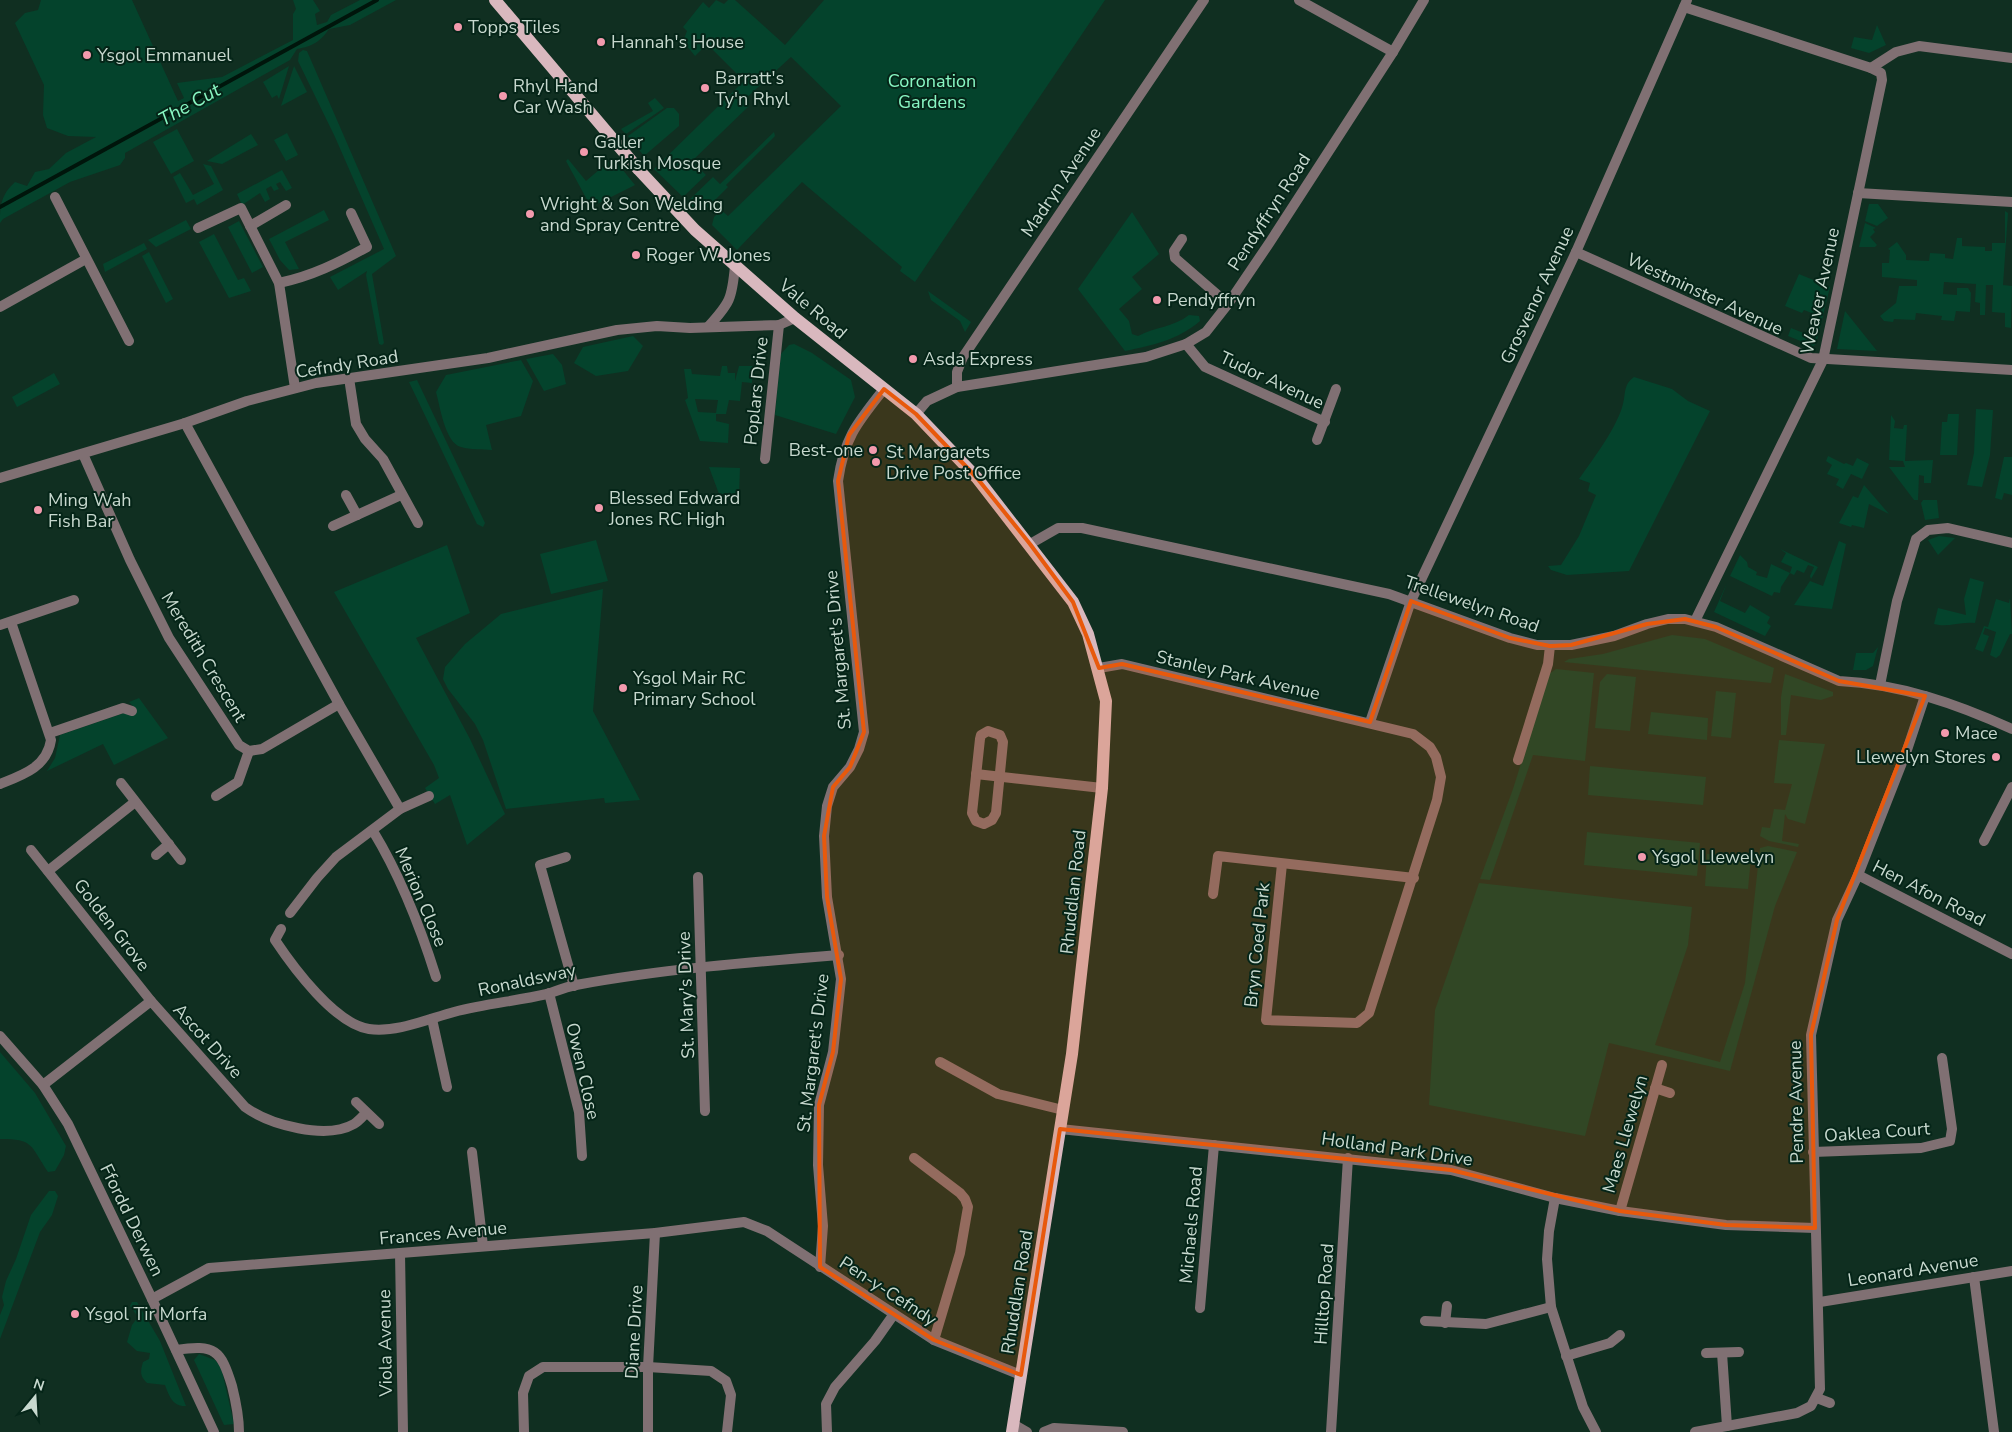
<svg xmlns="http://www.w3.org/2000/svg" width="2012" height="1432" viewBox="0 0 2012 1432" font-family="'Nunito Sans',sans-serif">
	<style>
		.green { fill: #04432c; fill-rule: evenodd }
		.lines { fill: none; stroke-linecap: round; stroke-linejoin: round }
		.stream { stroke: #00150b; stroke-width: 4 }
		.minor { stroke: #807073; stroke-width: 10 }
		.tertiary { stroke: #807073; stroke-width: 10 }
		.primary { stroke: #d9b8be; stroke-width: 12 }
		.marked { fill: #e8590c; fill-opacity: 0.2; stroke: #e8590c; stroke-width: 4; stroke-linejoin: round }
		.poi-dot { fill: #f29aad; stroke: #052518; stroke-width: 2 }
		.labels { text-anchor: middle; stroke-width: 4; stroke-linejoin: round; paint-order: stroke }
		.poi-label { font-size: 18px; fill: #c7d8ce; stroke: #052518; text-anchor: start }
		.park-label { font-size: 18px; fill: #89f7c4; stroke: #052518 }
		.street-label { font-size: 18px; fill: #c7d8ce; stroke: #052518 }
		.water-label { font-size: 19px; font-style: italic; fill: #88f6c2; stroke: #052518 }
	</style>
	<rect width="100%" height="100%" fill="#102f21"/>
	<!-- green -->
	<g class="green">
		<path d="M41 0H132L178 101 184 98 177 83 222 77 293 40V14L296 9 293 0H313L320 11 315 14 317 25 327 22 331 15 360 0H396L350 25 329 29C320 42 313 46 297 49L290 60 125 153V158L120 165 70 182 3 219 0 223C0 205 1 195 15 182L27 186 35 172 49 169 66 153 96 137 68 136 47 128 43 115 44 85 15 23 25 13 38 10Z"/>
		<polygon points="716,0 724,4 728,0 735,0 785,45 824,0 1105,0 915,282 900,271 902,267 802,182 737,250 712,225 714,217 721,210 728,216 841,106 791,57 744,100 749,106 692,161 706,175 683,197 654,169 744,81 707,44 695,56 683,41 687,31 683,27 703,2 709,8"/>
		<polygon points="1877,25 1886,45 1869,53 1851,48 1854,37 1872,40"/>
		<polygon points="303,50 307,51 396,256 372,274 384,343 382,345 379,344 366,275 367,271 338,290 330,277 384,249 335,137 298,61 299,53"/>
		<polygon points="289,66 279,99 277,95 272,98 263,82"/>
		<polygon points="294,66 307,92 281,106"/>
		<polygon points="655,98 664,108 626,134 621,129 653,111 648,103"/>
		<polygon points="667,108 674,108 679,114 679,126 644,156 628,136"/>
		<polygon points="177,129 194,161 171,174 153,142"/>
		<polygon points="774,132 775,136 726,185 728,187 706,209 697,211 687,202 713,177 720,184"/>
		<polygon points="287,133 298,155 286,161 274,140"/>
		<polygon points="251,134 258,145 222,164 207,161"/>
		<polygon points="613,158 635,185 591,207 566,161 568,159 586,181"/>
		<polygon points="203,164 211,166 223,190 197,205 194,199 186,203 173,177 180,173 193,195 214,184"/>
		<polygon points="282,170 292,188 286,191 280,182 276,184 279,189 274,191 271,186 266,189 270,199 265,202 260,193 242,205 237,194"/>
		<polygon points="1869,204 1878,204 1888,218 1877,226 1865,221"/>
		<polygon points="324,210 329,220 285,242 299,269 289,270 280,260 269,239"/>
		<polygon points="2005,211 2008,213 2003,285 2012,286 2011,328 2005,327 2005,313 1992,312 1993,285 1986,285 1985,315 1980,315 1980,303 1975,302 1976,284 1944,282 1943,294 1957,295 1957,288 1968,288 1971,293 1970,312 1956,311 1954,321 1941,320 1942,316 1916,313 1915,320 1894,319 1893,322 1884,321 1880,316 1896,303 1899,286 1917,286 1917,280 1882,277 1882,263 1889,263 1890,250 1888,249 1897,242 1906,255 1906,260 1929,261 1930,253 1945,254 1945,258 1953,259 1957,238 1962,238 1962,246 1985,247 1985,251 1992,251 1992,243 2005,243"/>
		<path d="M1132 212 1159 254 1132 277 1142 289 1119 309 1129 321 1132 334 1138 336C1155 327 1174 327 1189 315L1199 316 1200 321C1178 340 1153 345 1125 351L1078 289Z"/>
		<polygon points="186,220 191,229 156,247 148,240"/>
		<polygon points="239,221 263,267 252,273 228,227"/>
		<polygon points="1865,223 1876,228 1873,229 1875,232 1870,237 1877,245 1875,247 1859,247"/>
		<polygon points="214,234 238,280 244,278 251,291 229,298 199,242"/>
		<polygon points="144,243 147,249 105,272 103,264"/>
		<polygon points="149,252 173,299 166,303 142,256"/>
		<polygon points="1799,274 1830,287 1816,344 1813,346 1788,336 1791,328 1816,338 1819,316 1804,310 1802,313 1785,306"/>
		<polygon points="928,291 971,322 965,332 960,321 931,300"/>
		<polygon points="1845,311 1877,351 1837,349"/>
		<polygon points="633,336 643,346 628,371 596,376 574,363 583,347"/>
		<polygon points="794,344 812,353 851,380 855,397 836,434 775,415 781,354 789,345"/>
		<polygon points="553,354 562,365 566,384 544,391 526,359"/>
		<path d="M521 360 533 381 521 416 486 425 492 450C482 449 470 450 461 447 445 443 440 406 436 392L446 375Z"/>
		<path d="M722 366H727L728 373H735V381L739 366H753L752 383 742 382 740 401 729 400 726 414H716V421L729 424 728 443 700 441 685 400 688 398 684 369H691L692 374 720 376ZM695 399 718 400 716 413 698 412Z"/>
		<polygon points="54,373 60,384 17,407 12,397"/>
		<path d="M1634 377 1672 389 1688 401 1710 411 1629 571 1567 575 1551 570 1548 566 1561 565 1579 536 1596 495 1588 491 1590 483 1579 479C1593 459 1617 428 1623 404 1626 393 1623 385 1634 377Z"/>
		<polygon points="417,380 485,523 483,527 477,524 409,382"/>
		<polygon points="1976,409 1993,410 1990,455 1982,487 1967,485 1974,453"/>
		<polygon points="1948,414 1959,414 1957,455 1940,455 1942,422 1947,422"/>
		<polygon points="1891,415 1895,421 1894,428 1903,429 1904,425 1907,425 1905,461 1933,460 1931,483 1924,483 1924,476 1919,475 1918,500 1914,500 1889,467 1905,467 1903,461 1889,460"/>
		<polygon points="1828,456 1844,464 1846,463 1853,466 1857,458 1869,464 1862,479 1851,474 1843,489 1836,485 1839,479 1827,474 1832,465 1826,461"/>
		<polygon points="2004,457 2012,457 2012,495 2004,493 2002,500 1995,498"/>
		<polygon points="709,467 740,468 739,495 719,494"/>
		<polygon points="1864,485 1889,514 1869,504 1864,528 1852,525 1851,527 1839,523 1853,496 1858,498"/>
		<polygon points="1923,500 1937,500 1939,518 1925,520 1921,503"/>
		<polygon points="1939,536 1955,538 1938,555 1928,540"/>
		<polygon points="596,540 608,581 551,594 540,554"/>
		<polygon points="1839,541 1846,544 1832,609 1794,605 1810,581 1823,586"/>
		<polygon points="447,545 470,613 416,638 470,739 505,814 467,845 450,795 435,804 425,788 439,778 434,765 334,592"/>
		<polygon points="1780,549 1818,567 1811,579 1810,576 1814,567 1808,565 1804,573 1797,570 1794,575 1790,573 1781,587 1780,593 1774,592 1772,596 1730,576 1740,555 1747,562 1748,567 1757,572 1756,575 1767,578 1771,564 1790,573 1792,567 1781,562 1786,553"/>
		<path d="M1970 578 1984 582 1975 623C1960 621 1948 628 1934 624L1938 608 1966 615 1964 599Z"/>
		<polygon points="1727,583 1720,601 1745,613 1750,605 1770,617 1767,623 1771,626 1765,636 1714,612"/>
		<polygon points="603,589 593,711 640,800 605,803 604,798 506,809 483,740 475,724 448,689 443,679 445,667 465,644 501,614"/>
		<polygon points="2010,598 2012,634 2010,634 2000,655 1996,658 1990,655 1996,632 1985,628 1983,634 1989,636 1983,652 1975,649 1984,626 1988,627 1996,599 2009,603"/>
		<polygon points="1672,635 1705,639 1774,668 1771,683 1564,662 1569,659 1603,654"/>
		<polygon points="1878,647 1873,666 1866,670 1853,670 1856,653 1873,653"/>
		<polygon points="1556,669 1594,673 1585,761 1533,755 1490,880 1480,879 1513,789 1549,674"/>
		<polygon points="1607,674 1636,677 1630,731 1595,728 1600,682"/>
		<polygon points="1785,674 1833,692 1833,696 1821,700 1791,695 1786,735 1781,735 1781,697"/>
		<polygon points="1716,691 1736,693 1731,738 1711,736"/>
		<polygon points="139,698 168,738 114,765 103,744 47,771 55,758 60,735 136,709 129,702"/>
		<polygon points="1651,712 1708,718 1707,740 1648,734"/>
		<polygon points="1779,740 1825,744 1805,824 1788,819 1785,814 1782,841 1799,844 1798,847 1769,841 1760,836 1762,827 1770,828 1774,809 1785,810 1792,784 1774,783"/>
		<polygon points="1590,766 1706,777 1703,805 1588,795"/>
		<polygon points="1587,832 1700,843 1697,876 1584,865"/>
		<polygon points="1768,846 1797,852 1775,906 1730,1071 1609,1043 1585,1136 1429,1105 1435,1010 1479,883 1692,907 1688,945 1655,1045 1720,1062 1745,983 1760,848"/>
		<polygon points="1707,854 1751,857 1748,889 1705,886"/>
		<path d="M0 1052 35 1093 66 1146 64 1155 55 1171 48 1172C30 1145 34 1139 0 1139Z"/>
		<polygon points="49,1191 55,1191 58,1196 52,1215 40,1232 0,1339 0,1315 4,1305 2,1297 6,1281 16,1259 31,1215"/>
		<path d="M132 1302H137L160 1341 186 1406C173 1407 169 1396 165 1385L147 1383C140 1376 140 1372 143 1362L149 1359 150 1353 137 1351 127 1342 132 1325 138 1317 130 1306Z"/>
		<polygon points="199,1354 215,1360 221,1367 234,1424 224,1425 194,1360"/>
	</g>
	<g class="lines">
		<!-- stream -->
		<polyline class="stream" points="0,207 377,0"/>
		<!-- minor -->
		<g class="minor">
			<polyline points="1299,0 1393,52"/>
			<polyline points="1684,7 1871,68 1896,52 1919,46 2012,58"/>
			<polyline points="1858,193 2012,202"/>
			<polyline points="55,197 129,341"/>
			<polyline points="250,226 286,205"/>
			<polyline points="198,228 241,208 279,283 295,388"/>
			<polyline points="1182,239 1174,251 1175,258 1228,304"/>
			<polyline points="1576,252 1811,358 2012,370"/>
			<path d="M279 283C312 276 338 263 367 247L351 213"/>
			<polyline points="0,307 86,259"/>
			<polyline points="1186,344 1205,367 1325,422"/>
			<polyline points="349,378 356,424 365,439 383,459 418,523"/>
			<polyline points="957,387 957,372 963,357 1204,0"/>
			<polyline points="185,423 339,704 400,809"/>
			<polyline points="1317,440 1336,389"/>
			<polyline points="83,454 130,560 169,638 239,745 249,751 262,749 339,704"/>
			<polyline points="765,459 779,325"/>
			<polyline points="346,495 357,515"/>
			<polyline points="333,526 401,495"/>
			<polyline points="1695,621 1823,360 1882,80 1881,73 1871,68"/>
			<polyline points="0,625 74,600"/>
			<polyline points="1099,668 1122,664 1413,734 1430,747 1436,757 1441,777 1437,800 1369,1013 1357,1023 1266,1020 1282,864"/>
			<polyline points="1880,685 1897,601 1916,539 1928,530 1948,528 2012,543"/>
			<polyline points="1370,722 1411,601 1576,252 1687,0"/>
			<polygon points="988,731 1000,735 1003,742 996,813 992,820 984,824 976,821 972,813 980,739 981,735"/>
			<polyline points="50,733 123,708 132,711"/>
			<polyline points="1518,760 1548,664 1550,646"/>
			<polyline points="976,774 1102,788"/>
			<polyline points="121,783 181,860"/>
			<path d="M0 784C23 775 47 767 51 740L11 622"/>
			<polyline points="216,796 238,782 249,751"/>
			<path d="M373 831C401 877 420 926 436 977"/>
			<polyline points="1984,841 2012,787"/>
			<polyline points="31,850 151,1001"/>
			<polyline points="156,855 169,844"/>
			<polyline points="566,857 540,865 574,986"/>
			<polyline points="48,871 135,802"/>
			<polyline points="1858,875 2012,954"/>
			<polyline points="698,877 705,1111"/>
			<polyline points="1213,894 1218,856 1414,878"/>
			<polyline points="290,913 317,878 336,857 400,809 429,796"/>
			<path d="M281 929 275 940C293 967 335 1024 369 1029 396 1033 428 1019 454 1012 484 1004 516 1001 547 994 556 991 566 987 576 985 663 969 751 962 839 955"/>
			<polyline points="549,993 579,1112 582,1156"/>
			<polyline points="432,1019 447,1087"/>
			<polyline points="940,1062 998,1094 1063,1110"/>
			<path d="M43 1085 151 1001 245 1107C270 1125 326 1140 354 1124 359 1121 362 1117 366 1113"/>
			<polyline points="1655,1088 1670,1093"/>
			<polyline points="356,1102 379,1124"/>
			<polyline points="1060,1129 1451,1170 1555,1198 1620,1211 1726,1225 1815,1228"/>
			<polyline points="472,1152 483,1246"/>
			<polyline points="1813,1152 1921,1148 1950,1141 1952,1129 1942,1058"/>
			<polyline points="914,1158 960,1193 965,1199 968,1207 960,1253 934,1340"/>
			<polyline points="1555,1198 1549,1231 1547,1259 1551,1307 1583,1407 1596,1432"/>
			<polyline points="1620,1211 1662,1065"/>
			<polyline points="400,1253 403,1432"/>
			<path d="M820 1267 823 1226 818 1165 819 1105 833 1052 841 979 827 897 824 836 827 806 833 787 850 767 859 749 864 732 838 481C844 438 857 423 884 389"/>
			<polyline points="1974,1277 1994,1432"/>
			<polyline points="152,1299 209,1268 655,1233 744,1222 767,1231 934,1340 1021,1375"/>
			<polyline points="1820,1302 2012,1271"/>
			<polyline points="1200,1308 1214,1145"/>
			<polyline points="1425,1321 1486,1324 1551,1307"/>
			<polyline points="1445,1323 1447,1306"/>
			<path d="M176 1350C215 1344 221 1350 232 1386 236 1402 239 1416 239 1432"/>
			<polyline points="1706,1353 1739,1352"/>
			<polyline points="1722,1353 1727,1426"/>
			<polyline points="1566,1356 1610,1343 1620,1335"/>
			<polyline points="1817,1398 1830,1403"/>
			<polyline points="1013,1424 1027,1432"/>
			<polyline points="524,1432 523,1393 529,1376 543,1367 648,1367 711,1371 726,1381 731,1395 727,1432"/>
			<polyline points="648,1432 648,1367 655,1233"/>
			<polyline points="827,1432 826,1404 835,1387 875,1341 894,1314"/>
			<polyline points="1044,1432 1054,1428 1123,1432"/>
			<polyline points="1331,1432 1348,1158"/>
			<polyline points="1695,1432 1797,1413 1811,1406 1820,1389 1811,1035 1837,920 1858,875 1907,750 1925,696"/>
		</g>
		<!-- tertiary -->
		<g class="tertiary">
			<path d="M708 327C730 303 732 299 735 266"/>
			<polyline points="916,414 927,401 957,387 1146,357 1186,344 1206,332 1228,304 1270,242 1393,52 1424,0"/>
			<polyline points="0,478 185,423 247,401 316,383 488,358 617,330 657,326 690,328 779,325 795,318"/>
			<path d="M1030 544 1058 528H1082L1389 594 1510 638 1537 645H1571L1614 636 1647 624 1668 619H1685L1716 627 1839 681C1900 684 1957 704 2012 729"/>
			<polyline points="0,1036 43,1085 68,1124 152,1299 214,1432"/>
		</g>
		<!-- primary -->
		<polyline class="primary" points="495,0 639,170 695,230 795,318 916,414 977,478 1073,602 1088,634 1106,701 1102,788 1072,1054 1012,1432"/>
	</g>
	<!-- marked area -->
	<path class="marked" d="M884 389 916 414 977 478 1030 544 1073 602 1099 668 1122 664 1370 722 1411 601 1510 638 1550 646 1571 645 1647 624 1685 619 1716 627 1839 681 1925 696 1837 920 1811 1035 1815 1228 1726 1225 1620 1211 1451 1170 1060 1129 1021 1375 934 1340 820 1267 819 1105 833 1052 841 979 827 897 824 836 833 787 850 767 864 732 838 481 849 435Z"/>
	<!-- markers -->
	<g class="poi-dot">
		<circle cx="458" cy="27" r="5"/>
		<circle cx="601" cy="42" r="5"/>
		<circle cx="87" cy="55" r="5"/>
		<circle cx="705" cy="88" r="5"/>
		<circle cx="503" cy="96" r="5"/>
		<circle cx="584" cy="152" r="5"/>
		<circle cx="530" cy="214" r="5"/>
		<circle cx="636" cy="255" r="5"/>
		<circle cx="1157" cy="300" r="5"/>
		<circle cx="913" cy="359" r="5"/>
		<circle cx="873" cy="450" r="5"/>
		<circle cx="876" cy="462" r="5"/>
		<circle cx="599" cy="508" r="5"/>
		<circle cx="38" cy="510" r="5"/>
		<circle cx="623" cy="688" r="5"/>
		<circle cx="1945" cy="733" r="5"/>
		<circle cx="1996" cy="757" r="5"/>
		<circle cx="1642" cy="857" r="5"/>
		<circle cx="75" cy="1314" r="5"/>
	</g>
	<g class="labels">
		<!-- poi labels -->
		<g class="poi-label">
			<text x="468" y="33">Topps Tiles</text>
			<text x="611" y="48">Hannah's House</text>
			<text x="97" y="61">Ysgol Emmanuel</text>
			<text x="715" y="84">Barratt's<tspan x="715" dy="21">Ty'n Rhyl</tspan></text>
			<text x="513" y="92">Rhyl Hand<tspan x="513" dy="21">Car Wash</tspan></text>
			<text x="594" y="148">Galler<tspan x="594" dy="21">Turkish Mosque</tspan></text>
			<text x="540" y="210">Wright &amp; Son Welding<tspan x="540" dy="21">and Spray Centre</tspan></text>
			<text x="646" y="261">Roger W. Jones</text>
			<text x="1167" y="306">Pendyffryn</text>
			<text x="923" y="365">Asda Express</text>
			<text x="863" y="456" text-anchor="end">Best-one</text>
			<text x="886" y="458">St Margarets<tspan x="886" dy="21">Drive Post Office</tspan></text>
			<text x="609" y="504">Blessed Edward<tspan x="609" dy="21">Jones RC High</tspan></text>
			<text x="48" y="506">Ming Wah<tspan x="48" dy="21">Fish Bar</tspan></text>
			<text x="633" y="684">Ysgol Mair RC<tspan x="633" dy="21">Primary School</tspan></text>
			<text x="1955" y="739">Mace</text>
			<text x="1986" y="763" text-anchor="end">Llewelyn Stores</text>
			<text x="1652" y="863">Ysgol Llewelyn</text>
			<text x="85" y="1320">Ysgol Tir Morfa</text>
		</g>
		<!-- park labels -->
		<g class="park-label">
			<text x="932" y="87">Coronation<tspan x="932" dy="21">Gardens</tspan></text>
		</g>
		<!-- street labels -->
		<g class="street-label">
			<text transform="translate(1061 182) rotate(-56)" y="6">Madryn Avenue</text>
			<text transform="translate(1269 212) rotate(-57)" y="6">Pendyffryn Road</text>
			<text transform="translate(1820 291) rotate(-78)" y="6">Weaver Avenue</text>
			<text transform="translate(1705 294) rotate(25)" y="6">Westminster Avenue</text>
			<text transform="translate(1537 295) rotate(-65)" y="6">Grosvenor Avenue</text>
			<text transform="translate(813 309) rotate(40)" y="6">Vale Road</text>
			<text transform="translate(347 364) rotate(-9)" y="6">Cefndy Road</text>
			<text transform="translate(1272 380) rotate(25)" y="6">Tudor Avenue</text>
			<text transform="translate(756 391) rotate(-84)" y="6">Poplars Drive</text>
			<text transform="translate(1472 604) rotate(19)" y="6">Trellewelyn Road</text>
			<text transform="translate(838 650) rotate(-95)" y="6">St. Margaret's Drive</text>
			<text transform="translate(204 657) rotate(59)" y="6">Meredith Crescent</text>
			<text transform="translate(1238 675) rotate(13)" y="6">Stanley Park Avenue</text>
			<text transform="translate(1073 892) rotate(-84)" y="6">Rhuddlan Road</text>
			<text transform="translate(1929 893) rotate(27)" y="6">Hen Afon Road</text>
			<text transform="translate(421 897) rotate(67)" y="6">Merion Close</text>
			<text transform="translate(112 925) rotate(52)" y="6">Golden Grove</text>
			<text transform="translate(1257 945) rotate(-84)" y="6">Bryn Coed Park</text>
			<text transform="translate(527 980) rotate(-12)" y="6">Ronaldsway</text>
			<text transform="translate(686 995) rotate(-92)" y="6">St. Mary's Drive</text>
			<text transform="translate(208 1041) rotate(48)" y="6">Ascot Drive</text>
			<text transform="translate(813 1053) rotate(-83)" y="6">St. Margaret's Drive</text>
			<text transform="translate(583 1071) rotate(77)" y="6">Owen Close</text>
			<text transform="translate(1796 1102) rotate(-91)" y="6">Pendre Avenue</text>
			<text transform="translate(1877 1132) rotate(-4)" y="6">Oaklea Court</text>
			<text transform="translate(1625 1134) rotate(-74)" y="6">Maes Llewelyn</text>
			<text transform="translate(1397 1149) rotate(8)" y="6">Holland Park Drive</text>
			<text transform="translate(132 1220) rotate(64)" y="6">Ffordd Derwen</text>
			<text transform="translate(1191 1225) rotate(-85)" y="6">Michaels Road</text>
			<text transform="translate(443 1233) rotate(-5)" y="6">Frances Avenue</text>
			<text transform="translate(1913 1270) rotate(-9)" y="6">Leonard Avenue</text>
			<text transform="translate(888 1291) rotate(33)" y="6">Pen-y-Cefndy</text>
			<text transform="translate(1017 1292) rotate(-81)" y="6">Rhuddlan Road</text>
			<text transform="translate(1324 1294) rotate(-86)" y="6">Hilltop Road</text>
			<text transform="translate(634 1332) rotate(-87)" y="6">Diane Drive</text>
			<text transform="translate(385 1343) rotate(-91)" y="6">Viola Avenue</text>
		</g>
		<!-- water labels -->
		<g class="water-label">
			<text transform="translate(189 104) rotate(-29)" y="7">The Cut</text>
		</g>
	</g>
	<!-- north arrow -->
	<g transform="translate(35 1397) rotate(18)" stroke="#052518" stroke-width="4" paint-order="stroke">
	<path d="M0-4L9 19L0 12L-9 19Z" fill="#c7d8ce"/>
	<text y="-8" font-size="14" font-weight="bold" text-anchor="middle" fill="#c7d8ce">N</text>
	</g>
</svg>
